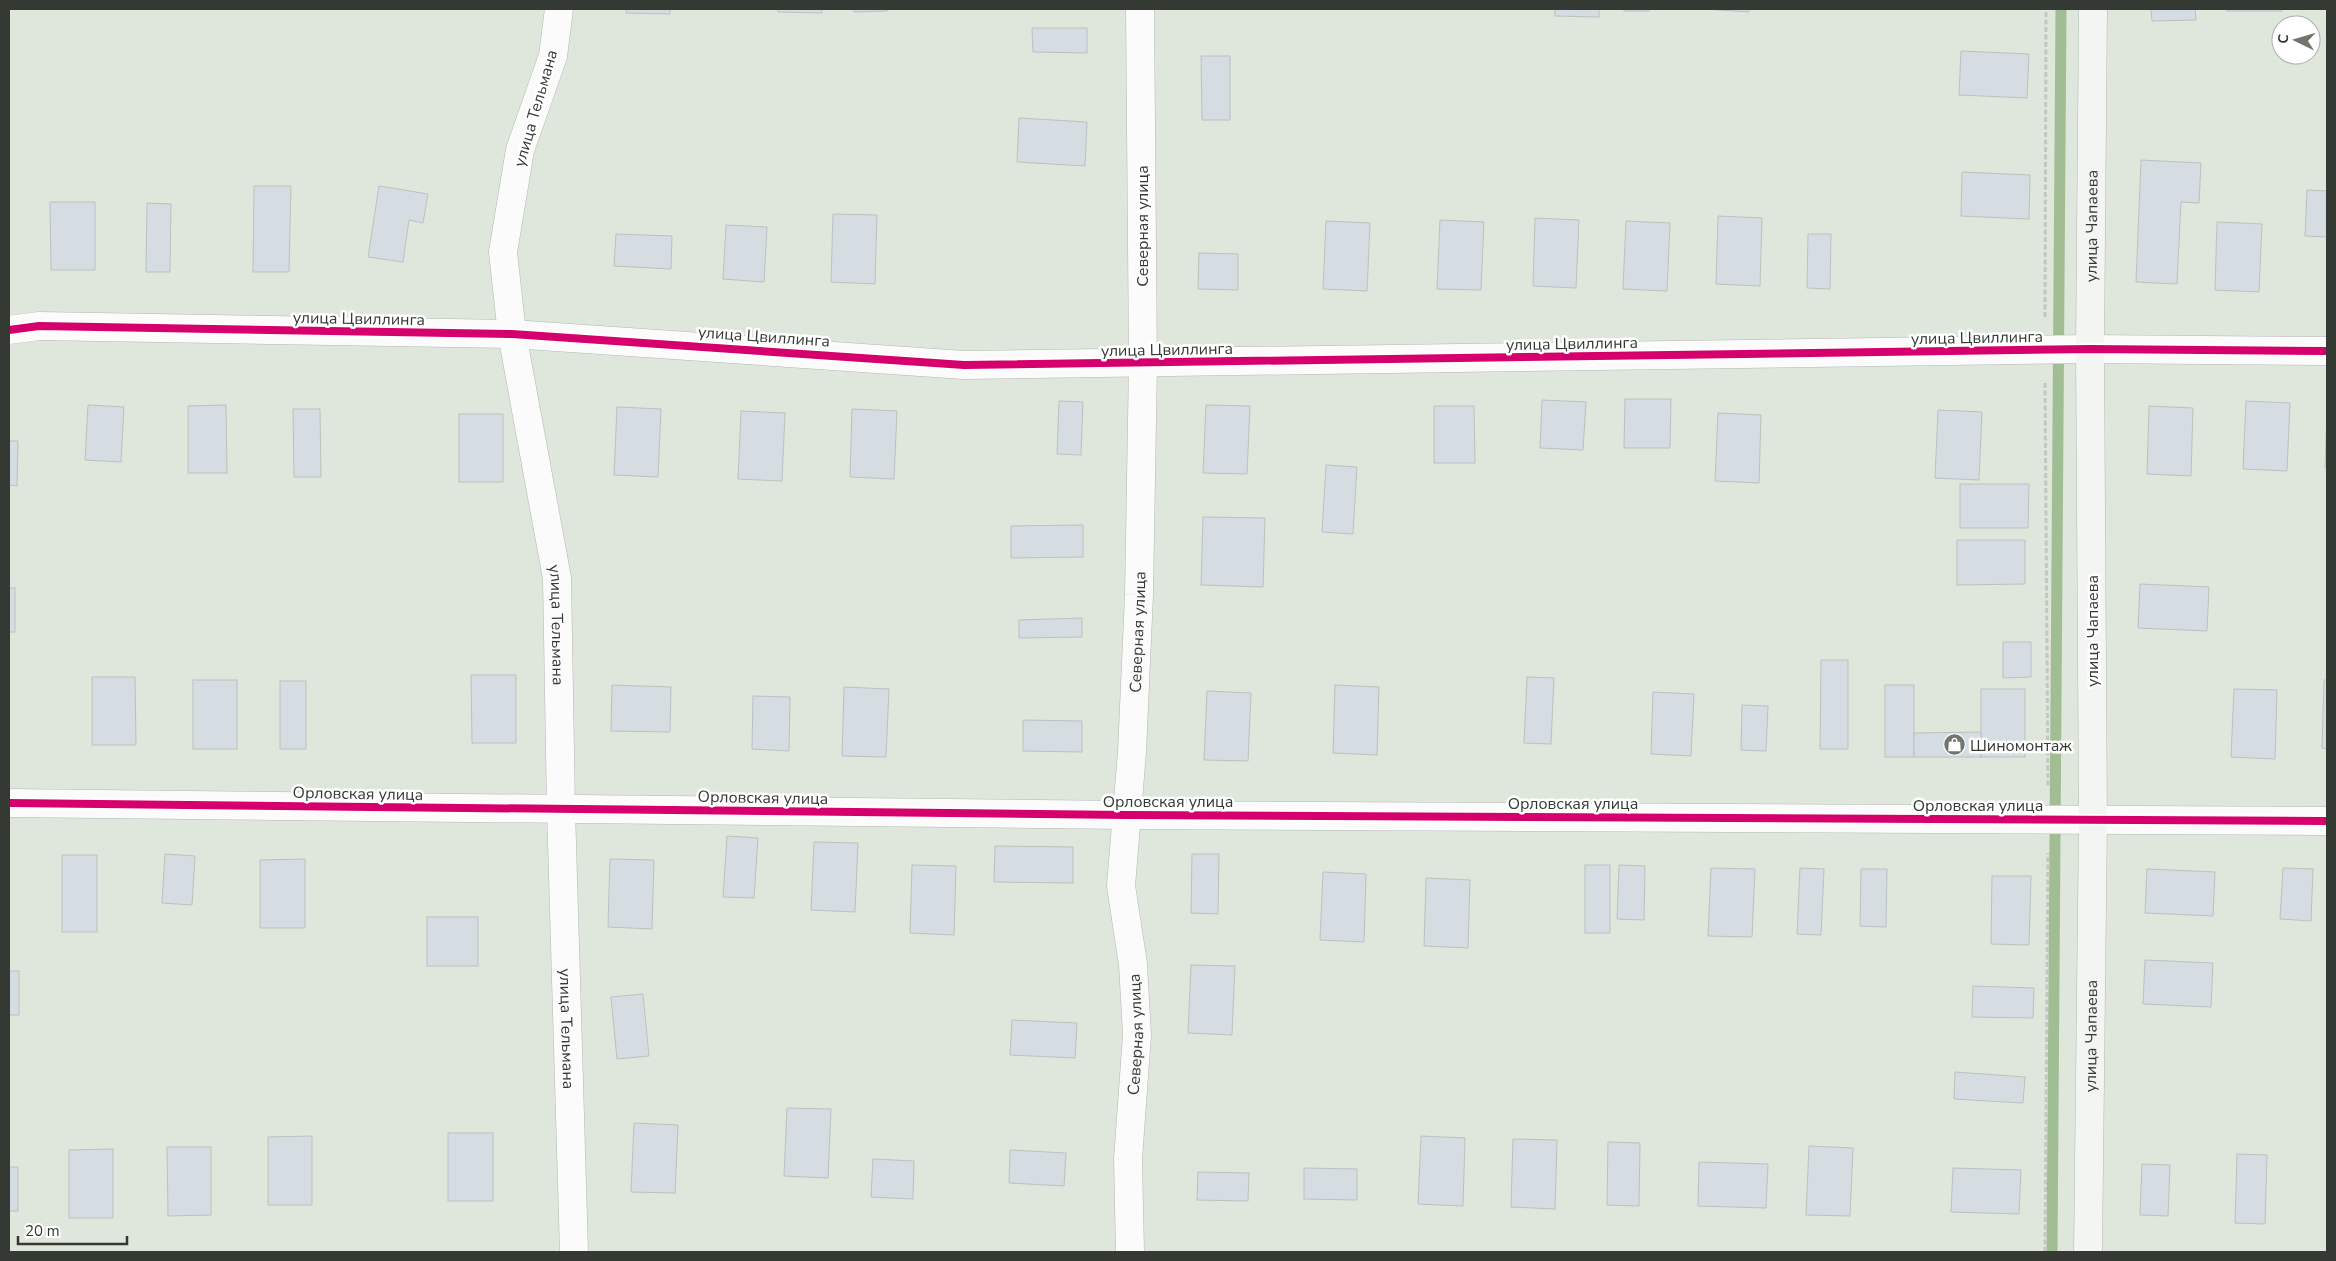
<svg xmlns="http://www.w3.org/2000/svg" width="2336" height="1261" viewBox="0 0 2336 1261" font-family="'Nunito Sans',sans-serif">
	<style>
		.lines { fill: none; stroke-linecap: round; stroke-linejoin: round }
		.stream { stroke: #a1bd93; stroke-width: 11 }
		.building { fill: #d6dde2; stroke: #bcc1bf }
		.street-casing { stroke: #b4b8b1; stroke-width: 29 }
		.secondary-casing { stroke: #b4b8b1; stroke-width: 29 }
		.path { stroke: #c4c6c3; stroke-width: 3; stroke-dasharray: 5 2.5; stroke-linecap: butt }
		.street { stroke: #fafbfa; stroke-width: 28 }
		.secondary { stroke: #f3f5f2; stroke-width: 28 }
		.cycleway-casing { stroke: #fff; stroke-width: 11 }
		.cycleway { stroke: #d6006c; stroke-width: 8 }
		.labels { text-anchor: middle; stroke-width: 5; stroke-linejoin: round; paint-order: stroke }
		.street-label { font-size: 16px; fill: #353933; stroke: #fff }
		.poi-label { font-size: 16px; fill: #353933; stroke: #fff; text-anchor: start }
	</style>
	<rect width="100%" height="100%" fill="#dfe6dc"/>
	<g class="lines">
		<!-- stream -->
		<polyline class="stream" points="2052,1252 2061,9"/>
	</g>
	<!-- building -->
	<g class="building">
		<polygon points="626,9 670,9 670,14 626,13"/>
		<polygon points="778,9 822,9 822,13 778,12"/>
		<polygon points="854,9 887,9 887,11 854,12"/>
		<polygon points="1555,9 1599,9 1599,17 1555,16"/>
		<rect x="1624" y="9" width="25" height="2"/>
		<polygon points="1705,9 1749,9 1749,12"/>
		<polygon points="2151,9 2195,9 2196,20 2152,21"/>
		<rect x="2227" y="9" width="55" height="2"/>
		<polygon points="1032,28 1087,28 1087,53 1033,52"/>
		<polygon points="1961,51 2029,54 2027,98 1959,95"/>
		<polygon points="1201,56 1230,56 1230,120 1202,120"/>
		<polygon points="1019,118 1087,122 1085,166 1017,162"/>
		<polygon points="2141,160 2201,163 2199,203 2181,202 2177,284 2136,282"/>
		<polygon points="1962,172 2030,175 2029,219 1961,216"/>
		<polygon points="254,186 291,186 289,272 253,272"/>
		<polygon points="379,186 428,194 423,223 409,220 403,262 368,257"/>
		<polygon points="2307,190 2327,191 2327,237 2305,236"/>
		<polygon points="50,202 95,202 95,270 51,270"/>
		<polygon points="147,203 171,204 170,272 146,272"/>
		<polygon points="833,214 877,215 875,284 831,282"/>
		<polygon points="1718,216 1762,218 1760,286 1716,284"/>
		<polygon points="1535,218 1579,220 1576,288 1533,286"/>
		<polygon points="1440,220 1484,222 1481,290 1437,289"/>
		<polygon points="1326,221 1370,223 1367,291 1323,289"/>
		<polygon points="1626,221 1670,223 1667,291 1623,289"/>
		<polygon points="2217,222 2262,224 2259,292 2215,290"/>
		<polygon points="726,225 767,227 764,282 723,279"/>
		<polygon points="616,234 672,236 671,269 614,266"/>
		<polygon points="1808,234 1831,234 1830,289 1807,288"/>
		<polygon points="1199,253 1238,254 1238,290 1198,289"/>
		<polygon points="1625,399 1671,399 1670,448 1624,448"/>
		<polygon points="1542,400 1586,402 1583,450 1540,448"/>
		<polygon points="1059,401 1083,402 1081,455 1057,454"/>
		<polygon points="2246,401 2290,403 2287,471 2243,469"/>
		<polygon points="88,405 124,407 121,462 85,460"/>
		<polygon points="226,405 227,473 188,473 188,406"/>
		<polygon points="1206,405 1250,406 1247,474 1203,473"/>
		<polygon points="1434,406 1474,406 1475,463 1434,463"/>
		<polygon points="2149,406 2193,408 2191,476 2147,474"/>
		<polygon points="617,407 661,409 658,477 614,475"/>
		<polygon points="293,409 320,409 321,477 294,477"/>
		<polygon points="852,409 897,411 894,479 850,477"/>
		<polygon points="1938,410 1982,412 1979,480 1935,478"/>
		<polygon points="741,411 785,413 782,481 738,479"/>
		<polygon points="1718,413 1761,415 1759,483 1715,481"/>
		<polygon points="2327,413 2327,468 2325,468"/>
		<rect x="459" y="414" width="44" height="68"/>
		<polygon points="9,441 18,441 17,486 9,485"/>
		<polygon points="1326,465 1357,467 1353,534 1322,532"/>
		<polygon points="1960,484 2029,484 2028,528 1960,528"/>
		<polygon points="1203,517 1265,518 1263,587 1201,585"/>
		<polygon points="1083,525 1083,557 1011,558 1011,526"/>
		<polygon points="1957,540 2025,540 2025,584 1957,585"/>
		<polygon points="2140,584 2209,587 2207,631 2138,628"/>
		<rect x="9" y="588" width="6" height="44"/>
		<polygon points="1082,618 1082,637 1019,638 1019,620"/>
		<polygon points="2003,642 2031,642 2031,677 2003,678"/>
		<polygon points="1821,660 1848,660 1848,749 1820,749"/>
		<polygon points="471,675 516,675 516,743 472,743"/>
		<polygon points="92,677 135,677 136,745 92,745"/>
		<polygon points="1527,677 1554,678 1551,744 1524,743"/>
		<rect x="193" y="680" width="44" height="69"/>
		<polygon points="2324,680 2327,680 2327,749 2322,748"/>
		<rect x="280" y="681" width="26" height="68"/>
		<polygon points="612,685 671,687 670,732 611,731"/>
		<polygon points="1335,685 1379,687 1377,755 1333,753"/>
		<rect x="1885" y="685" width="29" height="72"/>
		<polygon points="844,687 889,689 886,757 842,756"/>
		<rect x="1981" y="689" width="44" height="68"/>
		<polygon points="2234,689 2277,690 2275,759 2231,757"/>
		<polygon points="1207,691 1251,693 1248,761 1204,760"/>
		<polygon points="1653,692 1694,694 1691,756 1651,754"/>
		<polygon points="753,696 790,697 789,751 752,749"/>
		<polygon points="1742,705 1768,706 1766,751 1741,750"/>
		<polygon points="1023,720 1082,721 1082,752 1023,751"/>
		<polygon points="1981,732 1981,757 1914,757 1914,733"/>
		<polygon points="727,836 758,838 754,898 723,897"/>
		<polygon points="814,842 858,843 855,912 811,910"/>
		<polygon points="995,846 1073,847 1073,883 994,882"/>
		<polygon points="165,854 195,856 192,905 162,903"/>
		<polygon points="1192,854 1219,854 1218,914 1191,913"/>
		<rect x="62" y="855" width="35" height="77"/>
		<polygon points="305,859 305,928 260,928 260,860"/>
		<polygon points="610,859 654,860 652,929 608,927"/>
		<polygon points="912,865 956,866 954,935 910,933"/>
		<rect x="1585" y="865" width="25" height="68"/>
		<polygon points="1619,865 1645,866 1644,920 1617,919"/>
		<polygon points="1711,868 1755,869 1752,937 1708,936"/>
		<polygon points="1800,868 1824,869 1821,935 1797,934"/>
		<polygon points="2283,868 2313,869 2311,921 2280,919"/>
		<polygon points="1861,869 1887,869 1886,927 1860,926"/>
		<polygon points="2147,869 2215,872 2213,916 2145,913"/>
		<polygon points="1323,872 1366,874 1364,942 1320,940"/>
		<polygon points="1992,876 2031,876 2029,945 1991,944"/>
		<polygon points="1426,878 1470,880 1468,948 1424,946"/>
		<rect x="427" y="917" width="51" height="49"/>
		<polygon points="2145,960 2213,963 2211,1007 2143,1004"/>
		<polygon points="1191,965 1235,966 1232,1035 1188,1033"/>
		<rect x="9" y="971" width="10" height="44"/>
		<polygon points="1973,986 2034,988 2033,1018 1972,1017"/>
		<polygon points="643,994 649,1056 617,1059 611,997"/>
		<polygon points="1012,1020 1077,1023 1075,1058 1010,1055"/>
		<polygon points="1955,1072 2025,1077 2023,1103 1954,1099"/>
		<polygon points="787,1108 831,1109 828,1178 784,1176"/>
		<polygon points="634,1123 678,1125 675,1193 631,1192"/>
		<rect x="448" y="1133" width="45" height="68"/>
		<polygon points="312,1136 312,1205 268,1205 268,1137"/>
		<polygon points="1421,1136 1465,1138 1463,1206 1418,1204"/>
		<polygon points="1513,1139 1557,1140 1555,1209 1511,1207"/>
		<polygon points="1608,1142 1640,1143 1639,1206 1607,1205"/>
		<polygon points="1809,1146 1853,1148 1850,1216 1806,1215"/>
		<polygon points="167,1147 211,1147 211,1215 168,1216"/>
		<polygon points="113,1149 113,1218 69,1218 69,1150"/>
		<polygon points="1010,1150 1066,1153 1064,1186 1009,1183"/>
		<polygon points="2237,1154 2267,1155 2265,1224 2235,1223"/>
		<polygon points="873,1159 914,1161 913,1199 871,1197"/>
		<polygon points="1699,1162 1768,1164 1766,1208 1698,1206"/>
		<polygon points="2142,1164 2170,1165 2168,1216 2140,1215"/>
		<rect x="9" y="1167" width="9" height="44"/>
		<polygon points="1304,1168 1357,1169 1357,1200 1304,1199"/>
		<polygon points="1953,1168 2021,1170 2019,1214 1951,1212"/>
		<polygon points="1198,1172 1249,1173 1248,1201 1197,1200"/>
	</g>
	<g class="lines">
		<defs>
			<g id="street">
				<path id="s1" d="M559 9 553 56 520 150 503 252 512 334 557 578 561 809 574 1252"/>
				<polyline points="9,330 39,326 512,334 964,365 2090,349 2327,351"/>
				<polyline points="9,803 1127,815 2327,821"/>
				<path id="s2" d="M1130 1252 1128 1159 1137 1035 1133 964 1121 886 1132 752 1139 595 1143 363 1140 9"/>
			</g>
			<g id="secondary">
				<path id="s3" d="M2088 1252 2093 820 2090 349 2093 9"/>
			</g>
		</defs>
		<!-- street casing -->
		<use href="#street" class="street-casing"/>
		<!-- secondary casing -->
		<use href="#secondary" class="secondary-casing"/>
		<!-- path -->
		<g class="path">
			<polyline points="2045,317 2046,9"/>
			<polyline points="2045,383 2048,787"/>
			<polyline points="2045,1252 2048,853"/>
		</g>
		<!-- street -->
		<use href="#street" class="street"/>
		<!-- secondary -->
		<use href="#secondary" class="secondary"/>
		<defs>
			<g id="cycleway">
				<polyline points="9,330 39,326 512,334 964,365 2090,349 2327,351"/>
				<polyline points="9,803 1127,815 2327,821"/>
			</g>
		</defs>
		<!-- cycleway casing -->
		<use href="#cycleway" class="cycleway-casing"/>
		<!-- cycleway -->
		<use href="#cycleway" class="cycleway"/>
	</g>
	<!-- icons -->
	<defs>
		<symbol id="shop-disc" viewBox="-11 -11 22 22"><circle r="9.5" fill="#70766e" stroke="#fff"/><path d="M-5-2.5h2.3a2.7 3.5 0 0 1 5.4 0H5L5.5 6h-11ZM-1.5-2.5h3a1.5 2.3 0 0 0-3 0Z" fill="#fff"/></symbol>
	</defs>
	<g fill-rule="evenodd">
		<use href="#shop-disc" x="1942" y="732" width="25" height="25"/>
	</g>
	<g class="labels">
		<!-- street labels -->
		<g class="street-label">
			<text transform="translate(535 108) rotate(-74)" y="6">улица Тельмана</text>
			<text transform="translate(1142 226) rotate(-90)" y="6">Северная улица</text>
			<text dy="6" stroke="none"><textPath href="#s3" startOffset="1026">улица Чапаева</textPath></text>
			<text transform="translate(359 318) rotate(1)" y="6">улица Цвиллинга</text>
			<text transform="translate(764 336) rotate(4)" y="6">улица Цвиллинга</text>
			<text transform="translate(1977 337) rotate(-1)" y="6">улица Цвиллинга</text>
			<text transform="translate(1572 343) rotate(-1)" y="6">улица Цвиллинга</text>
			<text transform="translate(1167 349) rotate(-1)" y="6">улица Цвиллинга</text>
			<text dy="6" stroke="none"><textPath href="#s1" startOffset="628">улица Тельмана</textPath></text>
			<text dy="6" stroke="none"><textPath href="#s2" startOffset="622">Северная улица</textPath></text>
			<text transform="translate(2092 631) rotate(-90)" y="6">улица Чапаева</text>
			<text transform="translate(358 793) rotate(1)" y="6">Орловская улица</text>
			<text transform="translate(763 797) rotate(1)" y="6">Орловская улица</text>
			<text x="1168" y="807">Орловская улица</text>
			<text x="1573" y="809">Орловская улица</text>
			<text x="1978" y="811">Орловская улица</text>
			<text dy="6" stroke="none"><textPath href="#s1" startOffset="1032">улица Тельмана</textPath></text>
			<text dy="6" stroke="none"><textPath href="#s2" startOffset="218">Северная улица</textPath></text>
			<text dy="6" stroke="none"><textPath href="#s3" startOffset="216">улица Чапаева</textPath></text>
		</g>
		<!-- poi labels -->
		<g class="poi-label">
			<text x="1970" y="751">Шиномонтаж</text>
		</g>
	</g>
	<!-- border -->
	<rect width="2336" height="1261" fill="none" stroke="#353933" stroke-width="20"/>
	<!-- north arrow -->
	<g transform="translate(2296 40) rotate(275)"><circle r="24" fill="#ffffff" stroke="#aeb0ad"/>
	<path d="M0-4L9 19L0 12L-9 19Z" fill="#70766e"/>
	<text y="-8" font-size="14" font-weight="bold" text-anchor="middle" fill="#353933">С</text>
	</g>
	<!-- scale -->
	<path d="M18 1236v8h109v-8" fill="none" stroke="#353933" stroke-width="2.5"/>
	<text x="25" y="1236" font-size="15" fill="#353933" stroke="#ffffff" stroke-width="4" paint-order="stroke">20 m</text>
</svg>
